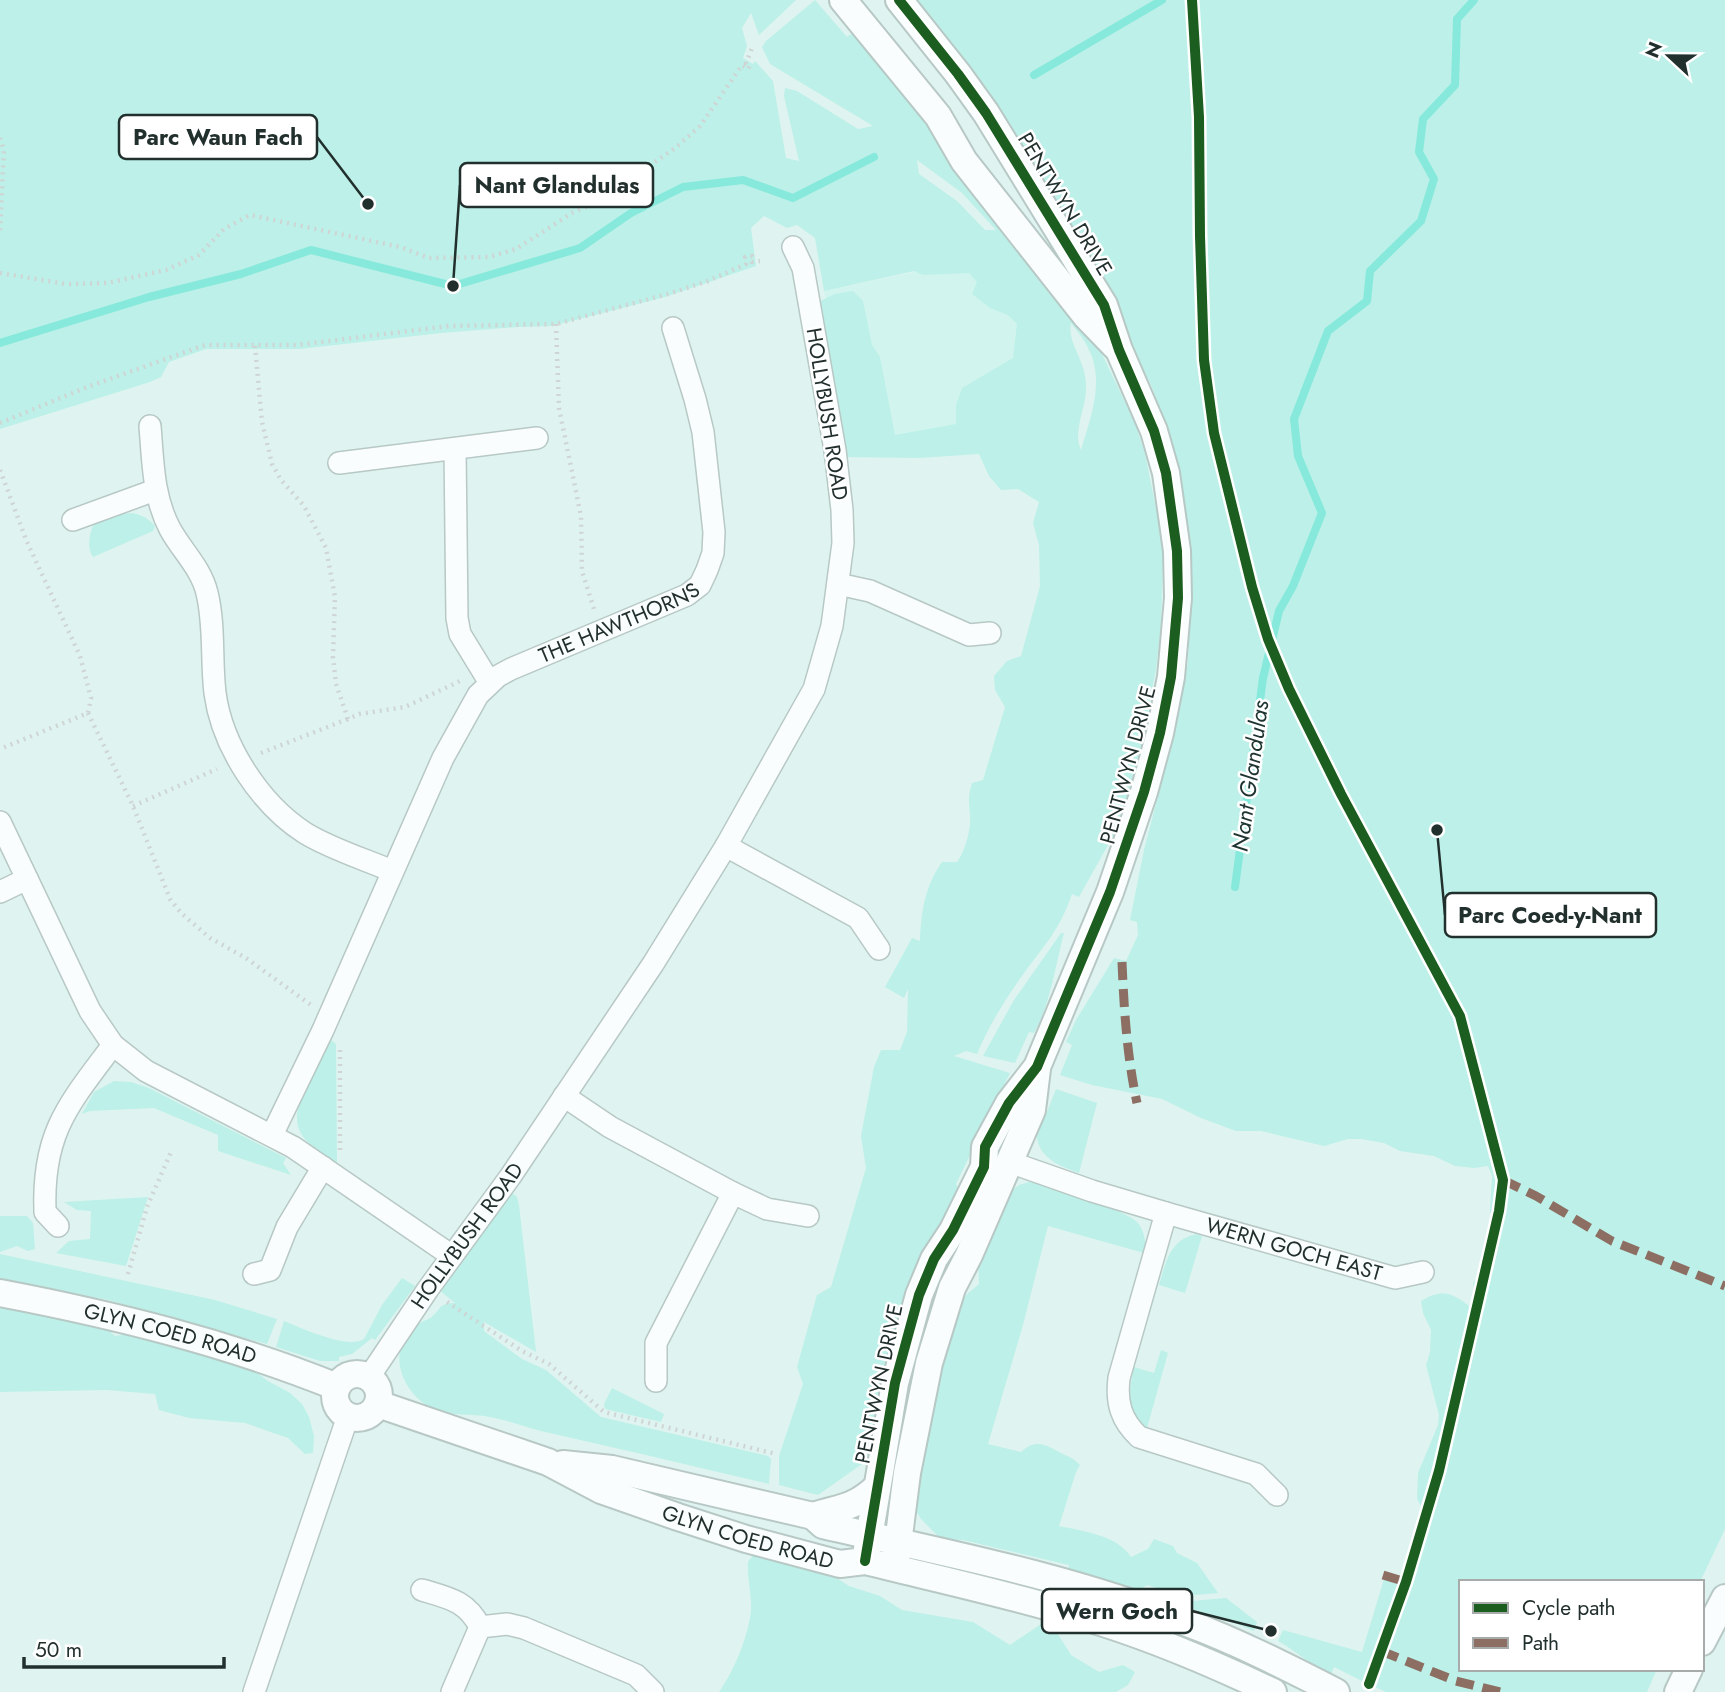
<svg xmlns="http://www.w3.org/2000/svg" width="1725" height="1692" viewBox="0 0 1725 1692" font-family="Jost,sans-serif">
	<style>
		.built { fill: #d1f5ee }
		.green { fill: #bcf0e8; fill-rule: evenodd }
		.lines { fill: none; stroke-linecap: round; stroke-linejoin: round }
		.stream { stroke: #86e9dc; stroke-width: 8 }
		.minor-casing { stroke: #b7c8c5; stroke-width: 24 }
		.tertiary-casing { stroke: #b7c8c5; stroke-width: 30 }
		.path { stroke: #cfd5d4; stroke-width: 4.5; stroke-dasharray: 2 5; stroke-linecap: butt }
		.minor { stroke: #fafdfd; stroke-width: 21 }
		.tertiary { stroke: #fafdfd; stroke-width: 26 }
		.quiet { stroke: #8d6e63; stroke-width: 9; stroke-dasharray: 18 9; stroke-linecap: butt }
		.cycleway-casing { stroke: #fff; stroke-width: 15 }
		.cycleway { stroke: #1b5e20; stroke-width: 10 }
		.labels { text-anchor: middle; stroke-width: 5; stroke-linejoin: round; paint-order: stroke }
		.street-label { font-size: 21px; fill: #22302d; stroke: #fff }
		.water-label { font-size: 23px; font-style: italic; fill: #1e3431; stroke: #fff }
		.leader { fill: none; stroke: #22302d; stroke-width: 2.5 }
		.callout-dot { fill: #22302d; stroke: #fff; stroke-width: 2.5 }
		.callout { fill: #fff; stroke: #22302d; stroke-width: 2.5 }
		.callout-label { font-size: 23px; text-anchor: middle; font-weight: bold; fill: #22302d }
	</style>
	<rect width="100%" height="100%" fill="#dff4f0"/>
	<!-- built -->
	<polygon class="built" points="994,255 1058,412 853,445 824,291"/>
	<!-- green -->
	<g class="green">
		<path d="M0 0H796L759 35 751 13 742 28 747 46 743 58 753 64 755 61 773 81 786 158 799 161 784 96 785 88 797 91 858 129 873 126 770 64 762 47 766 41 815 0 847 37 855 31 1091 331 1135 423 1145 454 1159 523 1163 557 1161 625 1156 669 1140 753 1118 827 1079 897 1072 894C1059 931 1046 943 1024 973 1006 998 989 1025 977 1054L966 1051 954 1056 1010 1073 956 1184C963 1195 957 1215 948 1224 945 1227 940 1228 936 1230L906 1309 870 1463 862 1464 818 1495 779 1485V1456L803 1384 797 1367 817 1295 831 1287 866 1168 861 1136 874 1067 881 1050H900L907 1032 908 989 904 998 885 987 912 938 920 941C921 912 925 886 942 862H957C964 853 969 835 970 824 971 807 966 802 972 783L983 780 1005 707 995 690 994 676 1007 661 1021 656 1040 586 1039 545 1033 523 1039 502 1018 489 1001 490 989 476 979 454 919 458 845 457 816 303 835 294 853 291 863 301 872 345 880 357 895 435 956 424V405L962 388 1013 358 1017 324 1008 315 990 308 972 294 977 282 969 273 923 275 914 271 824 291 815 238 797 225 787 228 764 216 751 228 756 266 665 297 552 326 518 327 441 333 300 349H206L169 362 161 377 150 382 0 429ZM917 160 962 193 996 230H985L957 201 919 174ZM1071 323C1077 331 1085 340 1089 350 1105 382 1090 419 1081 450 1072 431 1087 407 1086 386 1086 359 1067 345 1071 323Z"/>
		<path d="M911 0H1725V1529L1700 1582H1461V1669H1657L1647 1692H1386L1375 1687 1426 1514 1417 1499 1418 1473 1438 1425 1439 1415 1426 1365 1430 1352 1431 1330 1423 1313 1421 1301C1441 1289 1452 1292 1470 1307L1476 1301 1473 1283 1495 1252 1499 1233 1490 1211 1492 1176 1488 1166 1474 1168 1455 1166 1434 1156 1400 1151 1384 1143 1361 1139H1348L1324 1146 1261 1131H1236L1201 1118 1162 1099 1092 1085 1060 1075 1072 1045 1066 1042 1076 1020 1114 958 1126 961 1138 935 1137 922 1130 920 1144 850 1173 738 1188 663 1189 631 1187 608 1191 593 1192 580 1190 544 1180 474 1168 431 1152 387 1117 316Z"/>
		<path d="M132 513C142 515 148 518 155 526L153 531 93 557C86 547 90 531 95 521L120 514Z"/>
		<path d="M1061 933H1064C1055 967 1051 1002 1034 1033L1029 1032 1015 1063 983 1056 1014 1000Z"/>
		<path d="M331 1040 336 1044 337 1163C313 1147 290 1137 299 1104Z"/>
		<polygon points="114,1081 131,1082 149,1088 286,1158 283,1163 291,1175 218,1151 218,1135 154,1108 90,1111 82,1114 94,1092"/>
		<path d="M1056 1089 1097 1103 1079 1173C1048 1162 1031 1152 1038 1115L1045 1117Z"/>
		<path d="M1029 1182 1040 1183C1060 1190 1125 1210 1137 1222 1144 1230 1147 1242 1144 1253L1048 1226 1023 1325 988 1444 1021 1452C1036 1438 1046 1445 1061 1453 1069 1457 1074 1458 1080 1465L1076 1472 1059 1526C1082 1531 1117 1535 1131 1557L1148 1549 1154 1539 1173 1546 1177 1553 1197 1563 1218 1593 1183 1596 1147 1585 1126 1598 1068 1574 1069 1565 963 1540 941 1539 921 1519 913 1506 939 1377 959 1310 966 1295 979 1284 978 1252 1007 1193 1019 1185Z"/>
		<path d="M511 1192 517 1197 519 1205 536 1352 484 1322V1331L522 1359 546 1370 601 1417 768 1456 771 1459 769 1484C693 1466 617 1448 541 1431 524 1427 507 1420 490 1417 471 1413 451 1417 432 1408 403 1394 387 1354 411 1329 417 1323 423 1322 430 1318 441 1311 437 1303 455 1303L439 1290Z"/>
		<polygon points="148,1197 126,1266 56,1253 69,1241 90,1239 91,1211 77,1210 64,1202"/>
		<polygon points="0,1216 27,1216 33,1223 35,1249 28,1251 17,1246 0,1252"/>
		<path d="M1197 1234 1202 1236 1185 1293 1159 1285C1166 1262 1170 1239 1197 1234Z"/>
		<polygon points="0,1254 215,1300 277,1319 267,1344 108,1300 0,1278"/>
		<path d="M402 1278 415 1286 375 1340 372 1338 352 1354 339 1357V1361H320L276 1347 284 1321C302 1328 348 1350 364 1339L382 1305Z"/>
		<polygon points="19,1305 105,1327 115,1336 136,1333 245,1364 268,1381 290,1393 302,1404 309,1417 314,1436 313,1453 305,1454 288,1438 245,1423 189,1418 159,1410 155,1394 107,1390 0,1392 0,1308"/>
		<path d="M1161 1350 1168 1353 1147 1428C1125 1417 1129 1388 1134 1367L1154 1373Z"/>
		<polygon points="612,1388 664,1414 661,1422 605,1409 604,1404"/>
		<path d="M760 1551 826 1571 849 1586 880 1596 902 1610 973 1622 1010 1645 1044 1622 1056 1631 1071 1655 1099 1672 1123 1665 1135 1672 1128 1685 1116 1692H719C734 1671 748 1637 751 1611 752 1594 747 1578 748 1562L753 1555Z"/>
		<path d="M1384 1579 1399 1585 1366 1683 1334 1667 1331 1674C1310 1666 1297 1651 1278 1641L1283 1630 1362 1652Z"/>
		<polygon points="1226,1598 1257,1622 1254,1631 1225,1619 1158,1604"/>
	</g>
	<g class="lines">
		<!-- stream -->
		<g class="stream">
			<polyline points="1034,75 1162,0"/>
			<polyline points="0,343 149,297 241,274 311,250 453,286 580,248 631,213 683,187 743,180 793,198 874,157"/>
			<polyline points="1235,887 1263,678 1279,611 1293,586 1322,513 1298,456 1294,419 1328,331 1367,301 1370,271 1421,221 1434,179 1419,152 1423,119 1455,85 1457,19 1474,0"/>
		</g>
		<defs>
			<g id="minor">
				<path d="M150 426C153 462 153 497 170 529 182 551 201 568 207 593 215 626 211 660 215 693 222 746 260 804 305 833 331 849 364 859 392 871"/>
				<polyline points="455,449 457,618 460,634 490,683"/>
				<polyline points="339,463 537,438"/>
				<polyline points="73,520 155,490"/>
				<polyline points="838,584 870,591 969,635 990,633"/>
				<polyline points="0,822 90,1011 113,1045 146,1071 293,1147 452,1256"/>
				<polyline points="726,846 858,918 879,949"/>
				<polyline points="0,892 27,879"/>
				<polyline points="564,1096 610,1127 733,1193 767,1209 808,1216"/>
				<path id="s1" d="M272 1135 323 1030 443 758 478 695 498 676 511 669 687 595 700 585 707 570 713 553 714 532 703 432 695 399 673 328"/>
				<path d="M994 1171 1018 1165 1092 1191 1166 1213 1119 1378C1116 1403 1121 1420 1139 1437L1256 1474 1277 1495"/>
				<path id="s2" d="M1166 1213 1395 1278 1423 1272"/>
				<path d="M58 1226 45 1212C42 1133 68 1105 113 1045"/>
				<polyline points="254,1274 270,1270 287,1227 323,1167"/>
				<path id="s3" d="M369 1377 428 1289 510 1177 653 964 726 846 814 689 832 626 843 543 842 510 835 450 803 268 793 247"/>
				<polyline points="656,1381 656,1343 733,1193"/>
				<path d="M422 1590C449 1598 467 1601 480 1627L507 1624 524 1628 636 1675 653 1692"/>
				<polyline points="254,1692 348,1416"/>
				<polyline points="452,1692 480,1627"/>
			</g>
			<g id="tertiary">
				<polyline points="843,0 938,116 964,161 1086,316 1115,346"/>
				<path id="s4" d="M0 1293C115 1315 228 1343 337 1387"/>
				<circle cx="357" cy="1396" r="22"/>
				<path id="s5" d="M378 1404 548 1462 601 1490 678 1517 746 1539 840 1564 865 1561C938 1579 1012 1595 1084 1617 1149 1636 1212 1663 1273 1692"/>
				<path d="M563 1464 612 1469 813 1516 823 1525C946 1553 1070 1577 1187 1623 1238 1642 1287 1667 1336 1692"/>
				<path d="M813 1516C841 1507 853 1509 877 1487"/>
				<polyline points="896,1559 907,1473 929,1363 952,1288 969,1255 1032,1110 1037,1069"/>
				<polyline points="865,1561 895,1383 919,1295 934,1259 953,1230 984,1167 985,1147 1009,1103 1037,1067 1110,892 1144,792 1160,733 1171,677 1178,598 1177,551 1166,473 1154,431 1119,350 1104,305 986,113 958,74 899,0"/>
				<polyline points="1702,1642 1725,1598"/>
				<polyline points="1678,1692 1689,1669"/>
			</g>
		</defs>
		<!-- minor casing -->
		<use href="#minor" class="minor-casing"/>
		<!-- tertiary casing -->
		<use href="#tertiary" class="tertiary-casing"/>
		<!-- path -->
		<g class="path">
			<polyline points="0,138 4,150 0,232"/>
			<polyline points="0,273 66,284 107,283 166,270 199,255 224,229 250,215 400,247 429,258 489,257 516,249 572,213 597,202 675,148 700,126 742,65 748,69 750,65 746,63 753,46"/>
			<polyline points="556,324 559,408 581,516 582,571 594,609"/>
			<polyline points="255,346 262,422 272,464 281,480 304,506 326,548 335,597 333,657 336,684 348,719 359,714 405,707 460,681"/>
			<polyline points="0,423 87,387 205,345 297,345 449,326 556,324 668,294 708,281 746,264 745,257 752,256 752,262 760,261"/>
			<polyline points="0,470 27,542 80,656 91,698 88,713 0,749"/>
			<polyline points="88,713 133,806 170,899 181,913 210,938 246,958 311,1005"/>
			<polyline points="261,753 348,719"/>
			<polyline points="133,806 217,769"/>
			<polyline points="340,1050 340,1153"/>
			<polyline points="128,1274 147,1207 171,1152"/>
			<polyline points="447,1302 522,1351 549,1364 604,1412 776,1454"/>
		</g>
		<!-- minor -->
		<use href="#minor" class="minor"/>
		<!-- tertiary -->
		<use href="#tertiary" class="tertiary"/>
		<!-- quiet -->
		<g class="quiet">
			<path d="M1122 962C1124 1010 1127 1056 1137 1103"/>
			<polyline points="1503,1180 1536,1196 1612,1241 1725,1286"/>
			<polyline points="1383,1575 1406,1582"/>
			<polyline points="1381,1651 1456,1681 1500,1692"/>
		</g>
		<defs>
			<g id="cycleway">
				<polyline points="1192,0 1199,117 1200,236 1204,360 1214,433 1252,587 1268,639 1289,689 1341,794 1460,1016 1503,1180 1499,1211 1439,1471 1406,1582 1369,1684"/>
				<polyline points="865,1561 895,1383 919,1295 934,1259 953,1230 984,1167 985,1147 1009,1103 1037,1067 1110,892 1144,792 1160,733 1171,677 1178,598 1177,551 1166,473 1154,431 1119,350 1104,305 986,113 958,74 899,0"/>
			</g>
		</defs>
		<!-- cycleway casing -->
		<use href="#cycleway" class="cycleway-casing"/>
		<!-- cycleway -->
		<use href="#cycleway" class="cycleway"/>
	</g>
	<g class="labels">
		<!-- street labels -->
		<g class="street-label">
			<text transform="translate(1065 204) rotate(59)" y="7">PENTWYN DRIVE</text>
			<text transform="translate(827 414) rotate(81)" y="7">HOLLYBUSH ROAD</text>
			<text dy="7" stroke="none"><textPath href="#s1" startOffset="646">THE HAWTHORNS</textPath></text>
			<text transform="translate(1128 765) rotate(-75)" y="7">PENTWYN DRIVE</text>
			<text dy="7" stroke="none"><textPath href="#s3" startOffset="172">HOLLYBUSH ROAD</textPath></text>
			<text dy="7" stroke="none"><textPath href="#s2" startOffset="133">WERN GOCH EAST</textPath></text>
			<text dy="7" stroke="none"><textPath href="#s4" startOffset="175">GLYN COED ROAD</textPath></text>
			<text transform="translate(879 1384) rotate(-78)" y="7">PENTWYN DRIVE</text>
			<text dy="7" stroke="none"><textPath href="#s5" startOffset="394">GLYN COED ROAD</textPath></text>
		</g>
		<!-- water labels -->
		<g class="water-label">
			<text transform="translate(1250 776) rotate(-82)" y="8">Nant Glandulas</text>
		</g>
	</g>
	<!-- callouts -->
	<path class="leader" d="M368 204L317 137M453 286L460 185M1437 830L1445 915M1271 1631L1192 1611"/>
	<g class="callout-dot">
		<circle cx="368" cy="204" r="7"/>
		<circle cx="453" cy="286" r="7"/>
		<circle cx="1437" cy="830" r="7"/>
		<circle cx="1271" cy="1631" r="7"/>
	</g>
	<g class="callout">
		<rect x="119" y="115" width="198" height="44" rx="7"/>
		<rect x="460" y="163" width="193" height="44" rx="7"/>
		<rect x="1445" y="893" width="211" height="44" rx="7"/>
		<rect x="1042" y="1589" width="150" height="44" rx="7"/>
	</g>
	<g class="callout-label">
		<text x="218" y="145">Parc Waun Fach</text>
		<text x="557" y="193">Nant Glandulas</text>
		<text x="1550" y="923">Parc Coed-y-Nant</text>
		<text x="1117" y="1619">Wern Goch</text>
	</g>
	<!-- legend -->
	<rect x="1459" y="1580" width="245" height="91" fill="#ffffff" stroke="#a7acab" stroke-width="2"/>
	<rect x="1473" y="1603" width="35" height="10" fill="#1b5e20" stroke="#a7acab" stroke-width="2"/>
	<text x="1522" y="1615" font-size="21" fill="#22302d">Cycle path</text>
	<rect x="1473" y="1638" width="35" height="10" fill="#8d6e63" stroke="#a7acab" stroke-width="2"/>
	<text x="1522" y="1650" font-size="21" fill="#22302d">Path</text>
	<!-- north arrow -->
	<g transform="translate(1669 56) rotate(292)" stroke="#ffffff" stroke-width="5" paint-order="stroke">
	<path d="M0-5L12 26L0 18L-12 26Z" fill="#22302d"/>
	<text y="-10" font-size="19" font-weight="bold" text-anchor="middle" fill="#22302d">N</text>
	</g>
	<!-- scale -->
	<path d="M24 1657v10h200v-10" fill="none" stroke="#22302d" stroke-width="3.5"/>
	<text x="35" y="1657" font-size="21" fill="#22302d" stroke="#ffffff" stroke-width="5" paint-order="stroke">50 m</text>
</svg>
